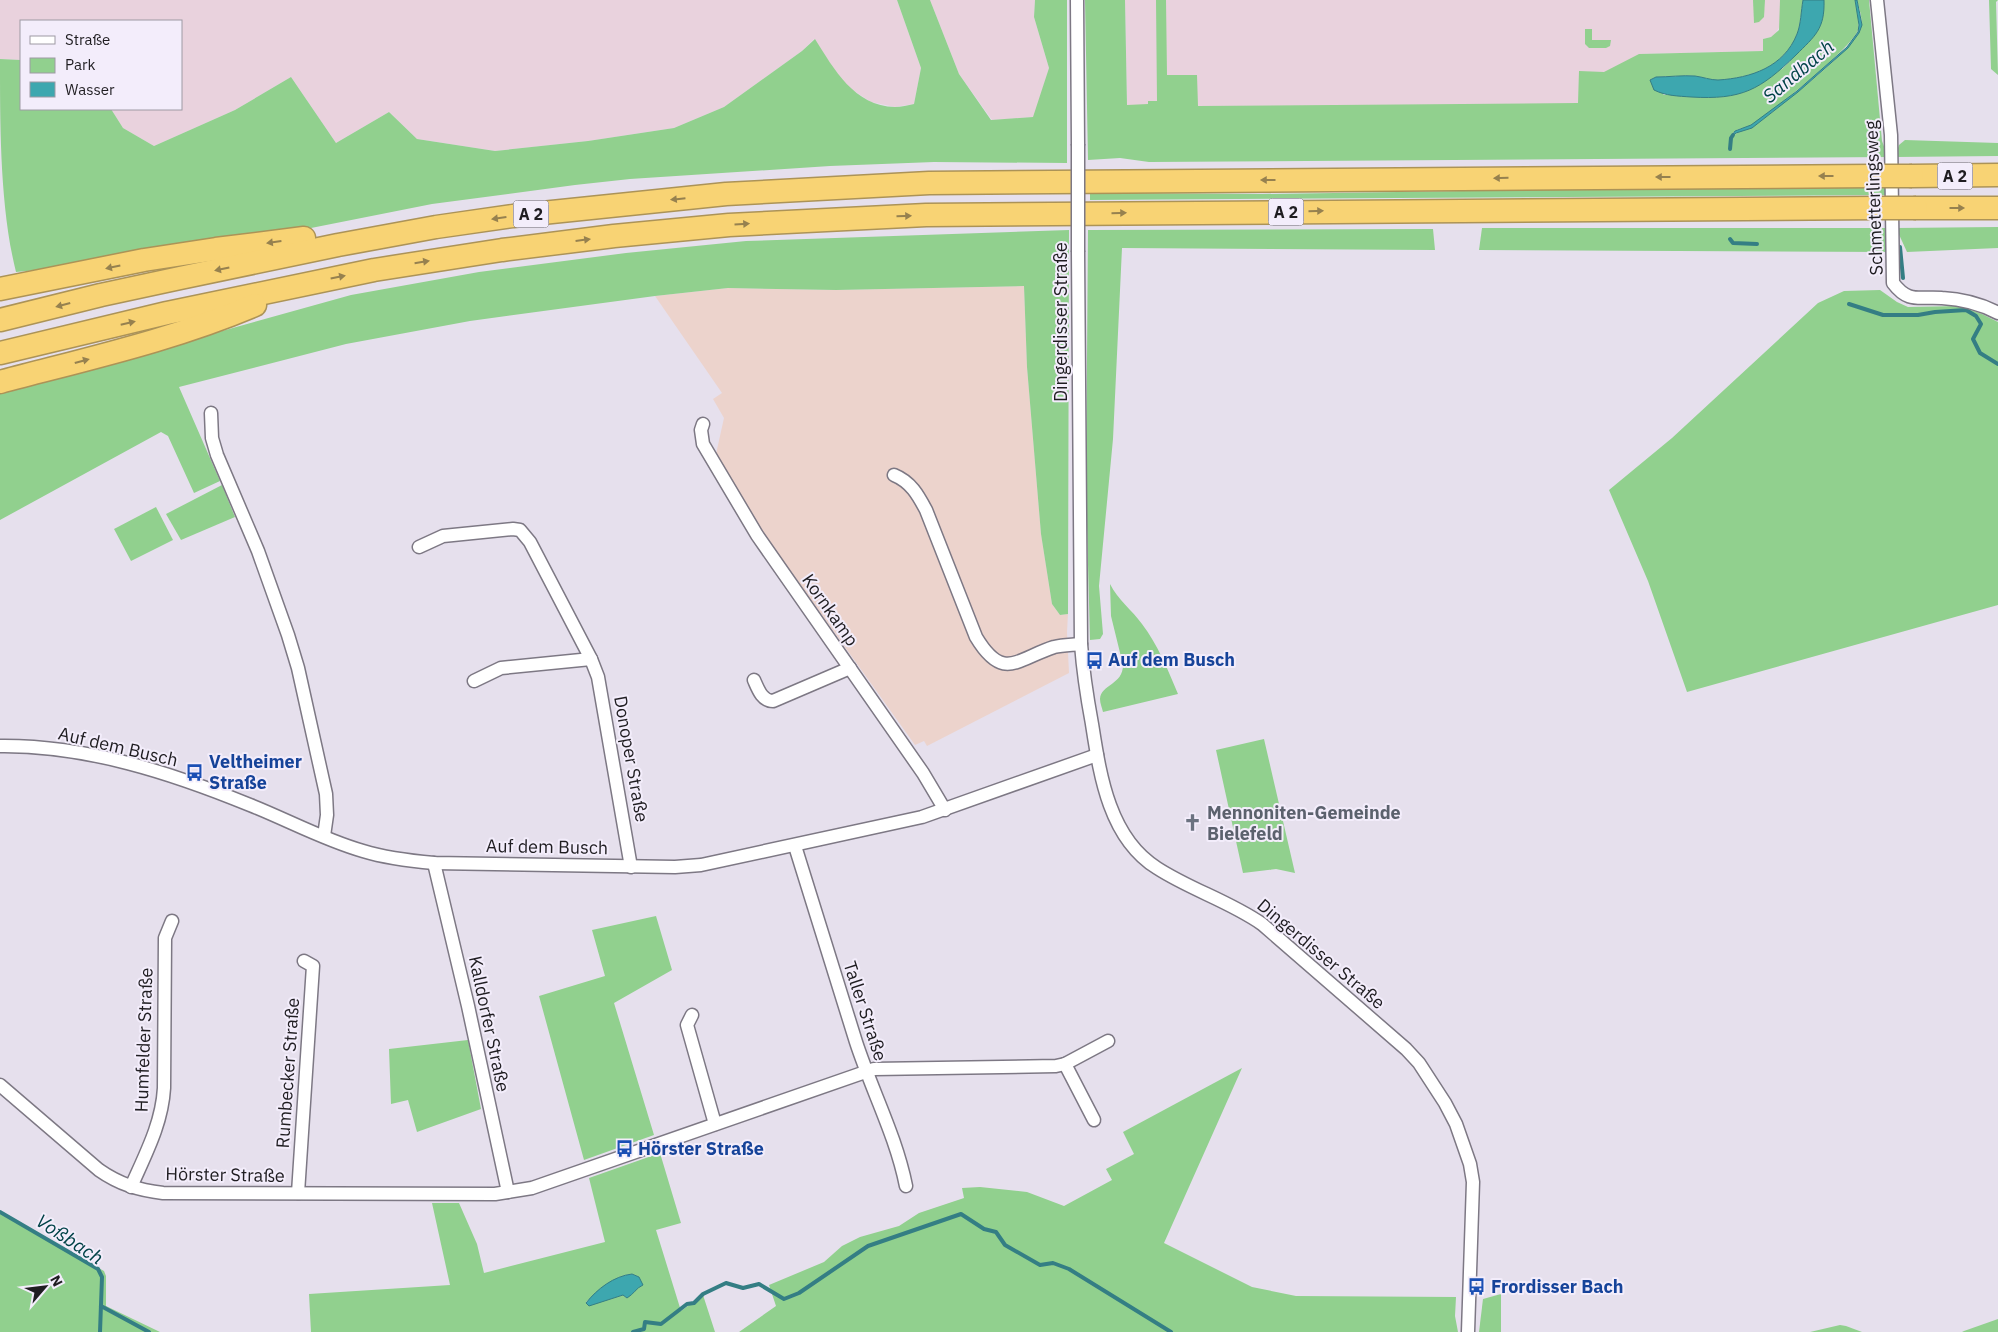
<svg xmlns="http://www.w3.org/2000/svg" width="1998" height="1332" viewBox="0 0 1998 1332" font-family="'IBM Plex Sans',sans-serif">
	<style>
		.commercial { fill: #ecd3cc }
		.industrial { fill: #e9d2dd }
		.green { fill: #91d08e; fill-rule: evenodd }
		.water { fill: #3da7af; stroke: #347e84 }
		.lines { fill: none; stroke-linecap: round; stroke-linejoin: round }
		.stream { stroke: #347e84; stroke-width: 4 }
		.minor-casing { stroke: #7d7884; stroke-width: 15 }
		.motorway-casing { stroke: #ac9357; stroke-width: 25 }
		.minor { stroke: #fff; stroke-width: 12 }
		.motorway { stroke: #f8d374; stroke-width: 22 }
		.minor-bridge-casing { stroke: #7d7884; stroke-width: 15; stroke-linecap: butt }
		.motorway-bridge-casing { stroke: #ac9357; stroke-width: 25; stroke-linecap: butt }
		.minor-bridge { stroke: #fff; stroke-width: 12 }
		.motorway-bridge { stroke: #f8d374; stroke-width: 22 }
		.oneway { fill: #96814f }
		.labels { text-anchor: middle; stroke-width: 4; stroke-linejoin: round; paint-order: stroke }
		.shield { fill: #f3edfb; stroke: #5f5b62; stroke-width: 1 }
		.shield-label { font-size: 16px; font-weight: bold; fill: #1f1d21 }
		.street-label { font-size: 18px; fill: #1f1d21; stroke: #f3edfb }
		.transit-label { font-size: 18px; font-weight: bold; fill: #164399; stroke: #f3edfb; text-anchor: start }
		.worship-label { font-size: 18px; font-weight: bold; fill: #5b616d; stroke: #f3edfb; text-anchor: start }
		.water-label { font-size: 19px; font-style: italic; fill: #004247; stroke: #f3edfb }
	</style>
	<rect width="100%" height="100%" fill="#e6e0ed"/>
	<!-- commercial -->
	<polygon class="commercial" points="1024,286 1027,367 1041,534 1052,604 1060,615 1068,614 1067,632 1069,673 927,746 924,741 915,745 757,524 716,454 724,418 713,399 722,393 655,296 728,288 836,290"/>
	<!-- industrial -->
	<g class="industrial">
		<polygon points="0,0 897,0 921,68 914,104 895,107 871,102 851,89 840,78 814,39 802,51 724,107 674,128 588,141 495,151 417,139 389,112 336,143 291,77 235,110 154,146 123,128 111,109 181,109 181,21 21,21 21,60 0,59"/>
		<polygon points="930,0 1035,0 1034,17 1049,68 1034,117 992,120 959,74"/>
		<polygon points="1125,0 1780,0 1780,26 1774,36 1763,39 1763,51 1639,54 1639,112 1160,128 1127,105"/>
	</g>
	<!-- green -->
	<g class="green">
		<path d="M897 0H930L959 74 991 120 1033 117 1049 68 1034 17 1035 0H1067V163L934 162 830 166 630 179 575 185 432 204 306 229 59 268 16 272C0 208 0 127 0 59L21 60V109H111L123 128 154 146 235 110 291 77 336 143 389 112 417 139 495 151 588 141 674 128 724 107 802 51 815 39C834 69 854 106 895 107 901 107 908 105 914 104L921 68Z"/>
		<path d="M1085 0H1125L1127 105 1148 104V101H1157L1156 0H1166L1167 75H1197L1198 106 1578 103 1579 71 1604 72 1639 54 1763 51V39L1771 37 1779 30 1780 0H1803C1801 11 1801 23 1797 34 1784 67 1751 78 1718 80 1710 80 1703 77 1695 76 1682 75 1669 77 1656 77L1650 80 1664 95 1782 69 1796 55 1824 7V0H1855C1856 9 1860 21 1858 30 1853 47 1771 113 1753 124 1747 128 1739 128 1735 131 1729 135 1729 143 1730 149 1731 146 1731 141 1732 138 1736 130 1749 130 1755 125 1776 109 1858 48 1861 26 1863 19 1859 8 1857 0H1869L1882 141 1888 157 1149 162 1120 158 1088 160Z"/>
		<polygon points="1753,0 1765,0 1764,17 1759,22 1754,23"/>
		<polygon points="1989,0 1998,0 1996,2 1998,75 1991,69"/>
		<polygon points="1585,29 1592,29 1592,40 1611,40 1610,46 1606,48 1589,48 1585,44"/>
		<polygon points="1905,140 1998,143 1998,156 1895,157 1899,145"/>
		<polygon points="1655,188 1885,188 1885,195 1090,200 1090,193 1262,194"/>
		<polygon points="1998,227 1998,248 1907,252 1896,228"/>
		<polygon points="1482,228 1889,228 1886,252 1479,250"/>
		<polygon points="1433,229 1435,250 1122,248 1113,439 1099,586 1103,634 1100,639 1090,640 1086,488 1088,230"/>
		<polygon points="1069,230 1068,614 1060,615 1052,604 1041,534 1027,367 1024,286 836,290 728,288 655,296 470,321 346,344 179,387 220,481 194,493 168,436 161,432 0,520 0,393 351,295 479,272 626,253 746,241"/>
		<polygon points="1880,290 1897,302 1908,307 1960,306 1982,314 1998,322 1998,605 1687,692 1648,581 1609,490 1672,438 1818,303 1844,291"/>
		<polygon points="222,485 235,517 181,540 166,514"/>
		<polygon points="156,507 173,540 131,561 114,529"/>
		<path d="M1110 584C1118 600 1132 610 1142 624 1158 645 1168 670 1178 694L1103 712C1102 708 1100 703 1100 699 1101 684 1123 685 1123 665L1111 616Z"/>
		<polygon points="1264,739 1295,873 1276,869 1243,873 1216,750"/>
		<polygon points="656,916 672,970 614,1003 654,1135 584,1160 539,996 605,976 592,930"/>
		<polygon points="468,1040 481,1109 417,1132 408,1100 391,1104 389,1049"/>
		<polygon points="1242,1068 1164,1243 1252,1287 1296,1296 1456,1297 1455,1316 1458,1332 739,1332 776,1306 769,1285 824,1262 842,1246 860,1237 899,1226 919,1213 964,1198 962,1188 980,1187 1027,1192 1064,1206 1112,1180 1106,1169 1134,1154 1123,1132"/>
		<path d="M660 1153 681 1223 656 1230 681 1311 703 1295 715 1332H311L309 1294 450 1285 432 1203H459L477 1244 484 1273 605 1242 589 1178ZM632 1274 639 1277 635 1291 627 1298 623 1295 589 1305 586 1302C600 1290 613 1276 632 1274Z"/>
		<polygon points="0,1213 104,1271 106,1276 106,1306 160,1332 0,1332"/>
		<polygon points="1501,1294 1501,1332 1479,1332 1483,1299"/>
		<polygon points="1998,1319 1998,1332 1962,1332 1964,1331"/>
		<polygon points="1840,1325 1846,1326 1862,1332 1810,1332"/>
	</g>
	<!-- water -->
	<g class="water">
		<path d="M1803 0H1824C1825 29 1815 36 1796 55 1760 90 1742 100 1691 97 1678 96 1666 96 1654 90L1650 80 1656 77C1669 77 1682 75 1695 76 1703 77 1710 80 1718 80 1751 78 1784 67 1797 34 1801 24 1801 11 1803 0Z"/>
		<polygon points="1855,0 1857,0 1862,25 1859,33 1848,48 1798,92 1752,128 1736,133 1730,138 1735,131 1751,125 1797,91 1847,47 1858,32 1859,25"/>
		<path d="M632 1274 639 1277 643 1285C636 1288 634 1294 627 1298L623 1295 589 1306 586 1303C597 1289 614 1276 632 1274Z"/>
	</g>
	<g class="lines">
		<!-- stream -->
		<g class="stream">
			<polyline points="1730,149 1731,138 1733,135"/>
			<polyline points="1730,239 1733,243 1757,244"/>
			<polyline points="1900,247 1903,278"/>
			<polyline points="1849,304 1883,315 1918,315 1935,312 1966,310 1976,316 1981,324 1973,339 1980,353 1998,364"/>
			<polyline points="0,1212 98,1269 102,1277 100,1332"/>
			<polyline points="101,1306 149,1332"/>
			<polyline points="633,1332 644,1329 645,1322 661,1324 687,1304 694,1303 703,1294 726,1283 743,1288 759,1284 784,1299 799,1293 868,1246 961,1214 984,1229 996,1232 1005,1245 1040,1265 1053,1263 1069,1269 1171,1332"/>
		</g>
		<defs>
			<g id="minor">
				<polyline points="1077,0 1078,144"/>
				<path d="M1877 0 1891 135 1893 283C1909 304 1919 296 1942 298 1961 299 1981 304 1998 313"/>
				<path d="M1078 252 1081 644C1083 671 1087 697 1092 724 1100 775 1109 838 1157 868 1191 890 1229 901 1262 924L1406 1049 1419 1063 1445 1103 1456 1124 1470 1164 1473 1182 1468 1332"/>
				<polyline points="211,413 212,438 217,455 258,551 288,635 298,668 326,794 327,815 324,836"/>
				<polyline points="703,424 701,430 703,444 757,535 923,773 945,810"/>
				<path d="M894 475C911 482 918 495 926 510L976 637C1003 682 1017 659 1054 647 1063 645 1073 645 1081 644"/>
				<polyline points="419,547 443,536 513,529 520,530 530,542 591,659 598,677 631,867"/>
				<path d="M754 680C758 689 762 701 773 701L850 668"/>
				<polyline points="474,681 501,668 591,659"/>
				<path d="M0 746C86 745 172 773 250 805 288 820 324 840 363 851 386 858 411 861 434 863L675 867 701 865 922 817 1097 755"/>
				<path d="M795 846 856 1042C872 1091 896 1136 906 1186"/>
				<polyline points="434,863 468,1006 508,1192"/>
				<polyline points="692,1015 687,1025 715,1124"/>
				<polyline points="1065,1064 1094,1120"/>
				<path d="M0 1085 99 1170C119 1184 138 1190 163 1193L495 1194 532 1188 874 1069 1056 1066 1065 1064 1108 1041"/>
				<path d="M131 1187C145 1155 162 1124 164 1088L165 938 172 921"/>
				<polyline points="298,1193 313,966 304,961"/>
			</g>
			<g id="motorway">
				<polyline points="1912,176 1998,175"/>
				<polyline points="1916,208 1998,208"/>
				<polyline points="0,289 144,260 216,249 304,238"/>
				<polyline points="0,320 101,295 180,278 338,245 436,227 513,216 726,194 929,183 1874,176"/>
				<polyline points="0,353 167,313 374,270 502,250 614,236 729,225 926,215 1879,208"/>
				<path d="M0 382C86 359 173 340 255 305"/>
			</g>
		</defs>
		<!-- minor casing -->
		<use href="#minor" class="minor-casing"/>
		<!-- motorway casing -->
		<use href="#motorway" class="motorway-casing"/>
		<!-- minor -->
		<use href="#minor" class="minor"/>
		<!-- motorway -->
		<use href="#motorway" class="motorway"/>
		<defs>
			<polyline id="minor-bridge" points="1078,144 1078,252"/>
			<g id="motorway-bridge">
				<polyline points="1874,176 1912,176"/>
				<polyline points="1879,208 1916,208"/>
			</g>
		</defs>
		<!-- minor-bridge casing -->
		<use href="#minor-bridge" class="minor-bridge-casing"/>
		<!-- motorway-bridge casing -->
		<use href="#motorway-bridge" class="motorway-bridge-casing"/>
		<!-- minor-bridge -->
		<use href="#minor-bridge" class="minor-bridge"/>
		<!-- motorway-bridge -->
		<use href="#motorway-bridge" class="motorway-bridge"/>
	</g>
	<!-- one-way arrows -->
	<defs><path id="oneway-solid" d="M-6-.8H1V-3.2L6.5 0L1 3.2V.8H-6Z" transform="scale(1.25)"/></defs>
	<g class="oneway">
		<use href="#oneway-solid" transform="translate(1826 176) rotate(180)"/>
		<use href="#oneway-solid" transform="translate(1663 177) rotate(180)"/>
		<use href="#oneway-solid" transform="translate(1501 178) rotate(179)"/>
		<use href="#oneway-solid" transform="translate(1268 180) rotate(180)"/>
		<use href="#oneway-solid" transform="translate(678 199) rotate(174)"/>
		<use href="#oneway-solid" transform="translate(1957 208)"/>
		<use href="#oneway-solid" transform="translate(1316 211) rotate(-1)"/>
		<use href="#oneway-solid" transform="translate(1119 213) rotate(-1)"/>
		<use href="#oneway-solid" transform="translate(904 216) rotate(-2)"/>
		<use href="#oneway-solid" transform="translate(499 218) rotate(172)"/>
		<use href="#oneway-solid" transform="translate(742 224) rotate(-4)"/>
		<use href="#oneway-solid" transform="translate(583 240) rotate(-7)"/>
		<use href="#oneway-solid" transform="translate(274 242) rotate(172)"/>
		<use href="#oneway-solid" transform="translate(422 262) rotate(-9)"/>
		<use href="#oneway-solid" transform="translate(113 267) rotate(168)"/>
		<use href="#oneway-solid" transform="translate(222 269) rotate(168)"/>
		<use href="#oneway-solid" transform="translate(338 277) rotate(-11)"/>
		<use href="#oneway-solid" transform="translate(63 305) rotate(165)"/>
		<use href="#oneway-solid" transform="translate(128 323) rotate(-13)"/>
		<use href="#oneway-solid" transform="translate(82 361) rotate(-15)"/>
	</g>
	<!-- icons -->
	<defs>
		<symbol id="bus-bare" viewBox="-9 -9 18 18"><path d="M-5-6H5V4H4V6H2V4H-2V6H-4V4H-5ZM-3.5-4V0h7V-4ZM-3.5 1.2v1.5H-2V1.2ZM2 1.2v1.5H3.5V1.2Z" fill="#1a4fb4" stroke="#f3edfb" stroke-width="2.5" paint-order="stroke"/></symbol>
		<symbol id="church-bare" viewBox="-9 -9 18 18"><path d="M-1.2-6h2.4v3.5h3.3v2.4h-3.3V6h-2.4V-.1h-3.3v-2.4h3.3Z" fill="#6b7280" stroke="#f3edfb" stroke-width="2.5" paint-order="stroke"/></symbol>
	</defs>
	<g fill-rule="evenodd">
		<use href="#bus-bare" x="1082" y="648" width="25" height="25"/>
		<use href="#bus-bare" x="182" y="760" width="25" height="25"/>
		<use href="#church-bare" x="1180" y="810" width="25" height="25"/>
		<use href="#bus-bare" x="612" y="1136" width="25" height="25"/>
		<use href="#bus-bare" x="1464" y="1274" width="25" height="25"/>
	</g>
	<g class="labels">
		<!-- shield labels -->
		<g class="shield">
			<rect x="1937.5" y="162.5" width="35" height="27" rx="4"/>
			<rect x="1268.5" y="198.5" width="35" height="27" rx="4"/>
			<rect x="513.5" y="200.5" width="35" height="27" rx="4"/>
		</g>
		<g class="shield-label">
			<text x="1955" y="182">A 2</text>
			<text x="1286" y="218">A 2</text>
			<text x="531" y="220">A 2</text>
		</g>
		<!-- street labels -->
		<g class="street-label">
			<text transform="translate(1874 198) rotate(-92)" y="6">Schmetterlingsweg</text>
			<text transform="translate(1061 322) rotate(-90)" y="6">Dingerdisser Straße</text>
			<text transform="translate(830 610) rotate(55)" y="6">Kornkamp</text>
			<text transform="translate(118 747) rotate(13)" y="6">Auf dem Busch</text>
			<text transform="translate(631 759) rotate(80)" y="6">Donoper Straße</text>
			<text transform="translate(547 847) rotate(1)" y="6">Auf dem Busch</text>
			<text transform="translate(1321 954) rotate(40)" y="6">Dingerdisser Straße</text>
			<text transform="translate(865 1011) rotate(72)" y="6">Taller Straße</text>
			<text transform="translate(489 1024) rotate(78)" y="6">Kalldorfer Straße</text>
			<text transform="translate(144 1040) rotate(-88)" y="6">Humfelder Straße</text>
			<text transform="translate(288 1073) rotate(-86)" y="6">Rumbecker Straße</text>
			<text transform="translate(225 1175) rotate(1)" y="6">Hörster Straße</text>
		</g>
		<!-- transit labels -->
		<g class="transit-label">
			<text x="1108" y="666">Auf dem Busch</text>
			<text x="209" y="768">Veltheimer<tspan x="209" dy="21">Straße</tspan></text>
			<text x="638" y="1155">Hörster Straße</text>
			<text x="1491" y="1293">Frordisser Bach</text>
		</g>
		<!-- worship labels -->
		<g class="worship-label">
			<text x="1207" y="819">Mennoniten-Gemeinde<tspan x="1207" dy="21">Bielefeld</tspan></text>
		</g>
		<!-- water labels -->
		<g class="water-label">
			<text transform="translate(1798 71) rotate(-40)" y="7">Sandbach</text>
			<text transform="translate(70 1239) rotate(33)" y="7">Voßbach</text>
		</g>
	</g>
	<!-- legend -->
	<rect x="20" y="20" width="162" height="90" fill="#f3edfb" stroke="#9e9aa4"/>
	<rect x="30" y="36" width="25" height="8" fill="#ffffff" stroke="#9e9aa4"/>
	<text x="65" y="45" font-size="15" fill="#1f1d21">Straße</text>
	<rect x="30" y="58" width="25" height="15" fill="#91d08e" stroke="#9e9aa4"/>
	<text x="65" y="70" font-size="15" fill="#1f1d21">Park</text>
	<rect x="30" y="82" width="25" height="15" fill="#3da7af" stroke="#9e9aa4"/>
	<text x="65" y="95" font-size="15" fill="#1f1d21">Wasser</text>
	<!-- north arrow -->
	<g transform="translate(45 1287) rotate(62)" stroke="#f3edfb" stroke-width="4" paint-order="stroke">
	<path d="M0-4L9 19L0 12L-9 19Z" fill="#1f1d21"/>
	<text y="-8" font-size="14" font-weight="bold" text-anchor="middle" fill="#1f1d21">N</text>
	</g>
</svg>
